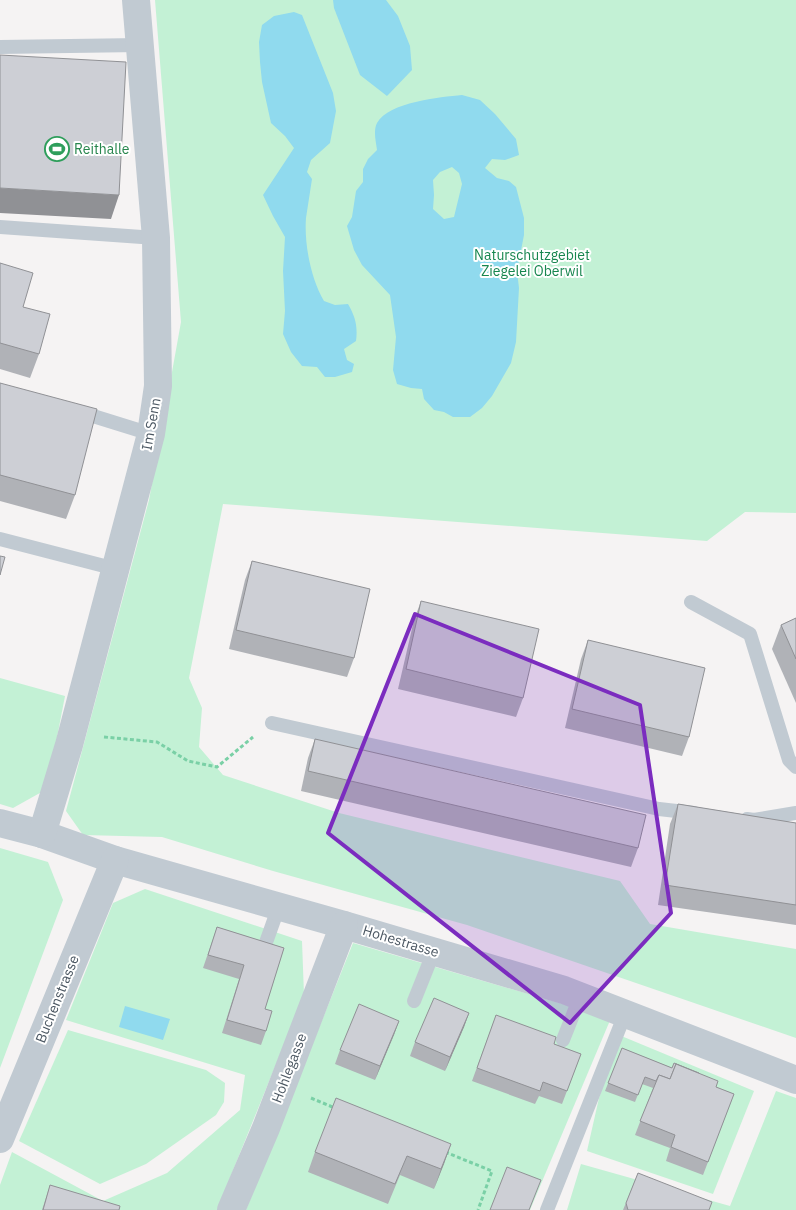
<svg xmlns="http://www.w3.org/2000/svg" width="796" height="1210" viewBox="0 0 796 1210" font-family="'IBM Plex Sans',sans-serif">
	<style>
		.green { fill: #c3f1d5 }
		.water { fill: #90daee; fill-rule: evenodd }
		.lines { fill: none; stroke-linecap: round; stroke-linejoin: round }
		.path { stroke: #7ad0a6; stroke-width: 3; stroke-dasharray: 4 2.5; stroke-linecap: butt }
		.lane { stroke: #c1cad2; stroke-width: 14 }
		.street { stroke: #c1cad2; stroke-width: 28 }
		.wall { fill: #b0b2b7 }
		.shaded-wall { fill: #909195 }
		.building { fill: #cdcfd5; stroke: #909195 }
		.marked { fill: #7b2cbf; fill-opacity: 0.2; stroke: #7b2cbf; stroke-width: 4; stroke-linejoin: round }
		.labels { text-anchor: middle; stroke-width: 4; stroke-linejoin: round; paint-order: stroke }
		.leisure-label { font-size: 14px; fill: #27864d; stroke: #fff; text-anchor: start }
		.park-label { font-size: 14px; fill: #17864f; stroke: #fff }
		.street-label { font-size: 14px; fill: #4a5661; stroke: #fff }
	</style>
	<rect width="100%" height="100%" fill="#f5f3f3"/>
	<!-- green -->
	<g class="green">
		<polygon points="155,0 796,0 796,513 745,512 707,541 223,504 189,678 202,708 199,747 223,775 339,813 620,881 650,924 796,949 796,1038 467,925 273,871 162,837 83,835 66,811 149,500 181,322"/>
		<polygon points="0,678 65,696 47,789 13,808 0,804"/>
		<polygon points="0,848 48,862 63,900 0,1068"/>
		<polygon points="145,889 302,941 304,995 217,1210 0,1210 0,1185 12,1152 103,1201 167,1173 240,1110 245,1075 66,1020 113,903"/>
		<polygon points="353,943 611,1018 530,1210 246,1210"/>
		<polygon points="68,1030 206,1070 225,1083 224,1102 216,1115 146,1164 100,1184 19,1141"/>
		<polygon points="619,1035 754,1091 713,1194 587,1151 599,1098"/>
		<polygon points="776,1091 796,1098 796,1210 567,1210 581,1164 730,1206"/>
	</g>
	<!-- water -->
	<g class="water">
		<polygon points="333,0 386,0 398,16 410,46 412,70 387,96 360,75 334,8"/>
		<path d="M294 12 302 15 333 93 336 111 330 143 311 160 307 172 312 179C310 192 308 205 306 218 304 244 311 279 324 301L335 305 348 304C355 316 358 326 356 341L344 349 347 360 354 364 352 372 335 377H325L317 367 302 366 291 352 283 334 285 311 283 271 285 237 273 216 263 195 294 148 285 136 271 123 262 82 260 62 259 42 262 25 274 16Z"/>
		<path d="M462 95 480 100 495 114 516 139 519 155 505 160 492 159 485 168 497 178 509 181 516 187 524 218V235L517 271 519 288 516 342 511 363 492 396 482 408 470 417H453L444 412 434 410 424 399 422 389 411 388 397 384 393 370 396 337 390 295 362 265 354 250 347 226 352 217 356 191 363 182V169L368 159 377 150C376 142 373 131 377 123 389 102 440 97 462 95ZM452 167 459 173 462 184 454 217 444 219 433 209 434 195 433 180 440 172Z"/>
		<polygon points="125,1006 170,1019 163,1040 119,1027"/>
	</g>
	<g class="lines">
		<!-- path -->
		<g class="path">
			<polyline points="104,737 157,742 188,761 217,767 253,737"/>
			<polyline points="311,1098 335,1108"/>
			<polyline points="445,1152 492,1171 478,1210"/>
		</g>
		<!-- lane -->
		<g class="lane">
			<polyline points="0,47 140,45"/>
			<polyline points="0,227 156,238"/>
			<polyline points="77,411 151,434"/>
			<polyline points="0,539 116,569"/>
			<polyline points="691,602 750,634 789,760 796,767"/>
			<polyline points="272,723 659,809 694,813"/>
			<polyline points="747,819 754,820 796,813"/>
			<polyline points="264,948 279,906"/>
			<polyline points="414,1001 434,951"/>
			<polyline points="563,1040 580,997"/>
			<polyline points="547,1210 625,1014"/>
		</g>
		<!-- street -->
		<g class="street">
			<polyline points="0,823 42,834 115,860 344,925 564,990 796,1080"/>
			<polyline points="42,834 69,745 151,434 158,386 156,238 136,0"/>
			<polyline points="0,1139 115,860"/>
			<polyline points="231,1210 266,1128 344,925"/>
		</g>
	</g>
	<!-- wall -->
	<g class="wall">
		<polygon points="0,263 23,307 39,354 30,378 0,369"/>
		<polygon points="0,383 75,495 66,519 0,501"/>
		<polygon points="252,561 354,658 347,677 229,649 245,580"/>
		<polygon points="421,601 523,698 516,717 398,689 414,620"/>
		<polygon points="796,618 796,703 772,649 781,625"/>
		<polygon points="588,640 689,737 682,756 565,728 581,659"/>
		<polygon points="315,739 638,848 631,867 301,791 308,758"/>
		<polygon points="678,804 796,823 796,925 658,905 670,824"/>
		<polygon points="217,927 284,948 265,1009 266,1031 261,1045 222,1033 239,979 203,968"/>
		<polygon points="469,1013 464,1027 445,1071 410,1056 415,1042"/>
		<polygon points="496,1015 554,1044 581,1054 562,1104 539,1096 535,1104 472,1081"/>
		<polygon points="399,1021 375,1080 335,1064 340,1050"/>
		<polygon points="622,1048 672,1068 699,1074 716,1087 734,1094 703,1175 666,1161 670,1148 635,1135 653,1088 642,1084 635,1102 605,1091"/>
		<polygon points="451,1144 434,1189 400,1175 388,1204 308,1172 315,1152"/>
		<polygon points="638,1173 709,1210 623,1210"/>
		<polygon points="50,1185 119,1210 42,1210"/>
	</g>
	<!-- shaded-wall -->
	<g class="shaded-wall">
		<polygon points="0,188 119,195 111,219 0,213"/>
		<polygon points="469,1013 464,1027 445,1071 450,1057"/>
		<polygon points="399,1021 394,1035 375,1080 380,1066"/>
		<polygon points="451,1144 444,1164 434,1189 441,1169"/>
	</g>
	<!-- building -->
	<g class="building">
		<polygon points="0,55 126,62 119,195 0,188"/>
		<polygon points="0,263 33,273 23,307 50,314 39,354 0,343"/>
		<polygon points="0,383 97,409 75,495 0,475"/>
		<polygon points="0,556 5,557 0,575"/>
		<polygon points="252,561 370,589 354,658 236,630"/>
		<polygon points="421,601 539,629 523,698 406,669"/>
		<polygon points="796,618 796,659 781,625"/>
		<polygon points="588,640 705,668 689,737 572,709"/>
		<polygon points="315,739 646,815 638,848 308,771"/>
		<polygon points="678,804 796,823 796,905 665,885"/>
		<polygon points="217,927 284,948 265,1009 272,1011 266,1031 227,1020 244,965 208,955"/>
		<polygon points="434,998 469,1013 450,1057 415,1042"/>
		<polygon points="359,1004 399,1021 380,1066 340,1050"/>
		<polygon points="496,1015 556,1037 554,1044 581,1054 567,1091 543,1082 540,1091 477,1068"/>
		<polygon points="622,1048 672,1068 674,1063 699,1073 699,1074 676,1064 670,1079 659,1075 656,1081 645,1077 638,1095 608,1083"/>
		<polygon points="676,1064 718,1081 716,1087 734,1094 708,1162 671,1147 675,1135 640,1121 659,1075 670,1079"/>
		<polygon points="336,1098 451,1144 441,1169 407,1156 395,1184 315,1152"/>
		<polygon points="507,1167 541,1180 529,1210 490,1210"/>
		<polygon points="638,1173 712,1202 709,1210 628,1210 626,1203"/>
		<polygon points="50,1185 120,1206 119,1210 43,1210"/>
	</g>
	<!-- marked area -->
	<path class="marked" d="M415 614 640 705 671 913 570 1023 328 833Z"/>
	<!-- icons -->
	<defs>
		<symbol id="stadium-ring" viewBox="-11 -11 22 22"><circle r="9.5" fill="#fff" stroke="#2e9e5b" stroke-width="1.5"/><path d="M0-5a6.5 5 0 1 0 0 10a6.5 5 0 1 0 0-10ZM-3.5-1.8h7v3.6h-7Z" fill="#2e9e5b"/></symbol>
	</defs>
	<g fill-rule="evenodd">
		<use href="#stadium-ring" x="43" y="135" width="28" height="28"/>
	</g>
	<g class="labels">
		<!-- leisure labels -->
		<g class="leisure-label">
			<text x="74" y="154">Reithalle</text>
		</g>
		<!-- park labels -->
		<g class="park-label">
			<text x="532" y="260">Naturschutzgebiet<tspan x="532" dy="16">Ziegelei Oberwil</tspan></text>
		</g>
		<!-- street labels -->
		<g class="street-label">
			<text transform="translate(151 424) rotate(-80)" y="5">Im Senn</text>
			<text transform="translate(401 941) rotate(17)" y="5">Hohestrasse</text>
			<text transform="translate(57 999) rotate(-68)" y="5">Buchenstrasse</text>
			<text transform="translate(289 1068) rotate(-69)" y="5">Hohlegasse</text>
		</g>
	</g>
</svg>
